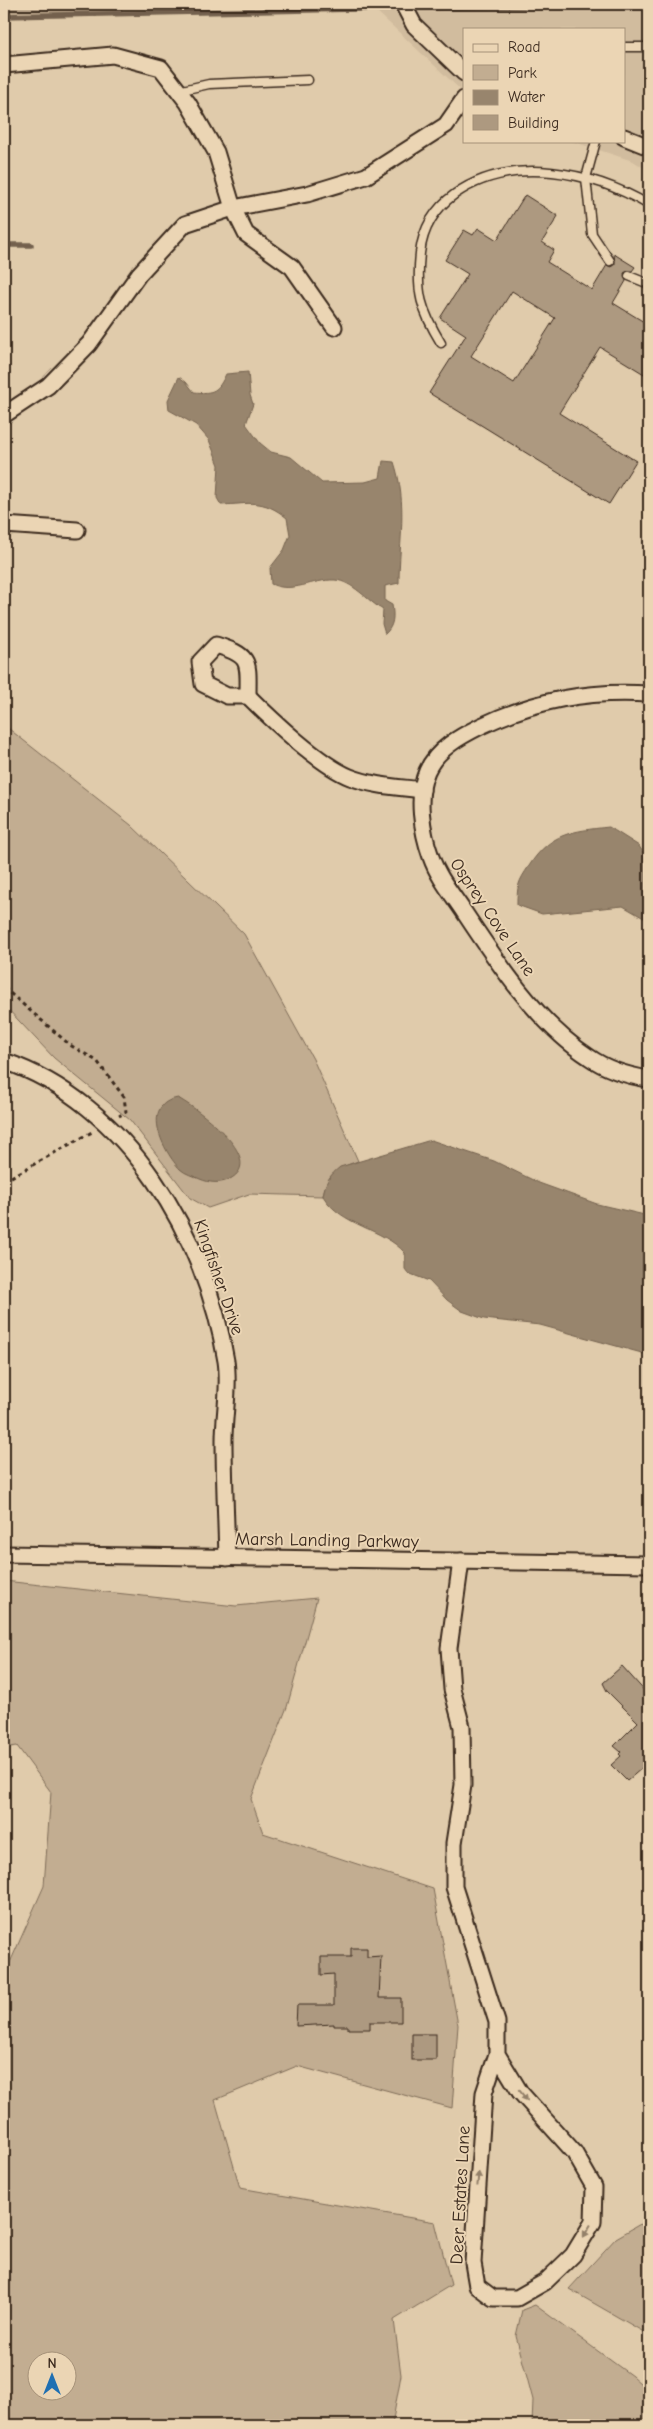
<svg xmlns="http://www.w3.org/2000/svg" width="653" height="2429" viewBox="0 0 653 2429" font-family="'Comic Neue',sans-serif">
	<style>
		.built { fill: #d1bc9e }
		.green { fill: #c2ad91; stroke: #7e6c58; fill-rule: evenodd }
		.water { fill: #98856d; stroke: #73614d }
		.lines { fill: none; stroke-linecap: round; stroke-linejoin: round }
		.stream { stroke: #73614d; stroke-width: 5.5 }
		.building { fill: #ad9980; stroke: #3b2a1e; fill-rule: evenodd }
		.lane-casing { stroke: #3b2a1e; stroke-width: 11 }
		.street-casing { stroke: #3b2a1e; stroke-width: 19 }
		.path { stroke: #3b2a1e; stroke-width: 3; stroke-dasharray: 4 4; stroke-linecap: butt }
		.lane { stroke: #ebd5b4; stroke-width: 8 }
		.street { stroke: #ebd5b4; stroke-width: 15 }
		.oneway { fill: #938069 }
		.labels { text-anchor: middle; stroke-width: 4; stroke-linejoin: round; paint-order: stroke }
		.street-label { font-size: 18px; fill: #3b2a1e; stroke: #ebd5b4 }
	</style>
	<rect width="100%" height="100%" fill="#e0cbab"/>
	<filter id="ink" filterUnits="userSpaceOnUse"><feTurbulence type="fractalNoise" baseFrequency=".02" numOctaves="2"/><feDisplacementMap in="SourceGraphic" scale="10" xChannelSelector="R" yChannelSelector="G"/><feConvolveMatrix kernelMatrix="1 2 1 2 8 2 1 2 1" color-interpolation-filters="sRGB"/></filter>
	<g filter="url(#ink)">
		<!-- built -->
		<polygon class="built" points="608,4 649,4 649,171 633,161 571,141 624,141 624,29 464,29 464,93 373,8"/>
		<!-- green -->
		<g class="green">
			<polygon points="4,4 124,4 120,13 4,16"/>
			<path d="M4 725 131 825 244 934 313 1059 358 1161C340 1167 326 1175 323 1196L249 1194 208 1208 190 1198 130 1120 54 1058 4 1005Z"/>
			<path d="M4 1581 236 1606 317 1598 287 1707 251 1799 263 1833 433 1889 458 2025 452 2108 297 2066 215 2100 240 2188 435 2222 451 2285 394 2320 401 2375 392 2425H4V1976L44 1886 51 1792 17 1746 4 1748ZM38 2362H68V2392H38Z"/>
			<polygon points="649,2219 649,2335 569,2289 616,2238"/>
			<polygon points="535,2305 632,2376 649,2391 649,2425 532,2425 533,2400 516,2336 522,2310"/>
		</g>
		<!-- water -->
		<g class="water">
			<path d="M248 372 250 395 253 404 246 424 260 443 271 452 291 457 322 483 365 482 380 478 383 461 394 462C408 505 399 540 399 583L385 586V601L392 605C394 616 394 626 385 634L382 624 383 610C368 601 352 581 335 580 312 579 293 594 271 584L270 568 284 550 290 535 287 518C262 498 250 504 221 505L217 498 219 465 209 440 196 425 169 410 168 400 179 377 186 382 194 392C214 394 218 391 226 374Z"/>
			<path d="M609 827 639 846 649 862V921L623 906 542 914 517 905C517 886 518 882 529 866 550 833 572 831 609 827Z"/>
			<path d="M178 1098C196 1108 268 1159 230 1179 221 1184 209 1183 200 1179 194 1176 185 1174 180 1169 164 1153 139 1104 178 1098Z"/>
			<path d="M431 1140 494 1161 539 1183 597 1204 649 1216V1355L540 1325 484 1319 462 1311 447 1300 429 1281 408 1273 405 1269V1253C383 1228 341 1226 323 1196 325 1182 330 1175 340 1167Z"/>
		</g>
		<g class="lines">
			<!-- stream -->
			<g class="stream">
				<polyline points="4,16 608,4"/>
				<polyline points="4,245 31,245"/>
			</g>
		</g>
		<!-- building -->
		<g class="building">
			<path d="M525 195 558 216 542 242 554 250 547 262 592 290 607 265 611 267 615 264 614 254 635 267 632 271H628L624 273 626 281 613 303 649 325V377L600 347 559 413 636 461 609 504 429 393 466 335 440 318 468 274 445 260 464 230 473 235 478 228 497 240ZM512 291 555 318 514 383 471 356Z"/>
			<polygon points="622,1666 649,1696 649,1762 627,1781 611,1765 621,1756 619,1754 621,1752 614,1746 638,1722 607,1691 603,1683"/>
			<polygon points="351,1948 367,1948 367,1957 381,1956 379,1998 401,1998 401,2022 370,2022 370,2029 348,2029 348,2026 334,2026 334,2024 296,2026 297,2005 334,2005 334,1974 321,1975 321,1957 351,1957"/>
			<rect x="412" y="2034" width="24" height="26"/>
		</g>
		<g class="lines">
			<defs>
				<g id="lane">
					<polyline points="624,47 649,47"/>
					<polyline points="178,91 209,84 308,80"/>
					<polyline points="596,141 586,178 592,234 610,261"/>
					<polyline points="629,276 649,284"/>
					<path d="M441 343C421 310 416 293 420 253 423 228 434 209 455 194 512 154 593 172 649 205"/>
				</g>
				<g id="street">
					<polyline points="403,4 414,25 464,73"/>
					<polyline points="4,65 113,55 161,68 188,103 216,152 233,208 246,234 292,267 334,327"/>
					<polyline points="624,137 649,147"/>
					<polyline points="4,415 48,386 89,344 139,274 185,224 233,208 307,194 366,176 446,125 464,99"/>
					<polyline points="4,525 77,530"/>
					<path d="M216 645C252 656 248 662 248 696H227L203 684 200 662Z"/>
					<path d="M649 694C588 690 536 700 481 726 459 737 437 749 427 771 416 796 422 832 431 857 438 877 452 894 464 912 497 962 538 1024 589 1057 606 1069 629 1076 649 1079"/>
					<path d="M248 696C272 720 320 765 350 777 373 786 398 787 422 790"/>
					<path d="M4 1061C128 1103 206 1237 226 1361 230 1387 224 1414 224 1440 224 1479 226 1519 227 1558"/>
					<polyline points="4,1554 649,1564"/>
					<polyline points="461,1561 449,1648 452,1689 462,1727 463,1785 454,1843 454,1887 497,2022 497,2054 484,2093 473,2263 477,2286 493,2298 517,2298 545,2282 573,2255 593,2222 594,2187 574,2152 520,2092 497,2054"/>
				</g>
			</defs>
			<!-- lane casing -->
			<use href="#lane" class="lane-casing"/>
			<!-- street casing -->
			<use href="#street" class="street-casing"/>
			<!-- path -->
			<g class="path">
				<polyline points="4,988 70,1045 97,1061 124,1097 126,1112 119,1116"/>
				<polyline points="4,1181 92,1132"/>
			</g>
			<!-- lane -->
			<use href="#lane" class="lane"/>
			<!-- street -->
			<use href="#street" class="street"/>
		</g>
		<!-- one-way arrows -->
		<defs><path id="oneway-solid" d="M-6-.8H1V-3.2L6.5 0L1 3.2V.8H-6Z" transform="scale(1.25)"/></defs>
		<g class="oneway">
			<use href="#oneway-solid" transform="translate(523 2095) rotate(52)"/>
			<use href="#oneway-solid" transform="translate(478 2179) rotate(-85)"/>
			<use href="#oneway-solid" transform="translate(587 2231) rotate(121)"/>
		</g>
	</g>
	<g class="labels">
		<!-- street labels -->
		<g class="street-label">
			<text transform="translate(493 917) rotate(56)" y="6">Osprey Cove Lane</text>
			<text transform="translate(219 1277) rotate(71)" y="6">Kingfisher Drive</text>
			<text transform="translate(327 1540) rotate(1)" y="6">Marsh Landing Parkway</text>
			<text transform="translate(460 2195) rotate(-87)" y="6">Deer Estates Lane</text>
		</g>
	</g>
	<!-- margin -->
	<rect width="653" height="2429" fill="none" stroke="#ebd5b4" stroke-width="20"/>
	<rect x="10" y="10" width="633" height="2409" fill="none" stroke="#3b2a1e" stroke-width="2" filter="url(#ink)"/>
	<!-- legend -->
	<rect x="463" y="28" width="162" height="115" fill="#ebd5b4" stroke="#a59178"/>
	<rect x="473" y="44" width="25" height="8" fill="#ebd5b4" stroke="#a59178"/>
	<text x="508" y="52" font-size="15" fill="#3b2a1e">Road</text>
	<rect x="473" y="65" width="25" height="15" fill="#c2ad91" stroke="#a59178"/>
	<text x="508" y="78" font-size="15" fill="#3b2a1e">Park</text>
	<rect x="473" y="90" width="25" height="15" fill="#98856d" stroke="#a59178"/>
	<text x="508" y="102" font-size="15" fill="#3b2a1e">Water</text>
	<rect x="473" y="115" width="25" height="15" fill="#ad9980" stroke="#a59178"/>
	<text x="508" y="128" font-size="15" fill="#3b2a1e">Building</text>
	<!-- north arrow -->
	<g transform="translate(52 2376)"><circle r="24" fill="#ebd5b4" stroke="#a59178"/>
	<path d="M0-4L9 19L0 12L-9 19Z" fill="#1f6fb2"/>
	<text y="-8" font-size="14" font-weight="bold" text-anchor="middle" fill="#3b2a1e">N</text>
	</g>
</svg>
